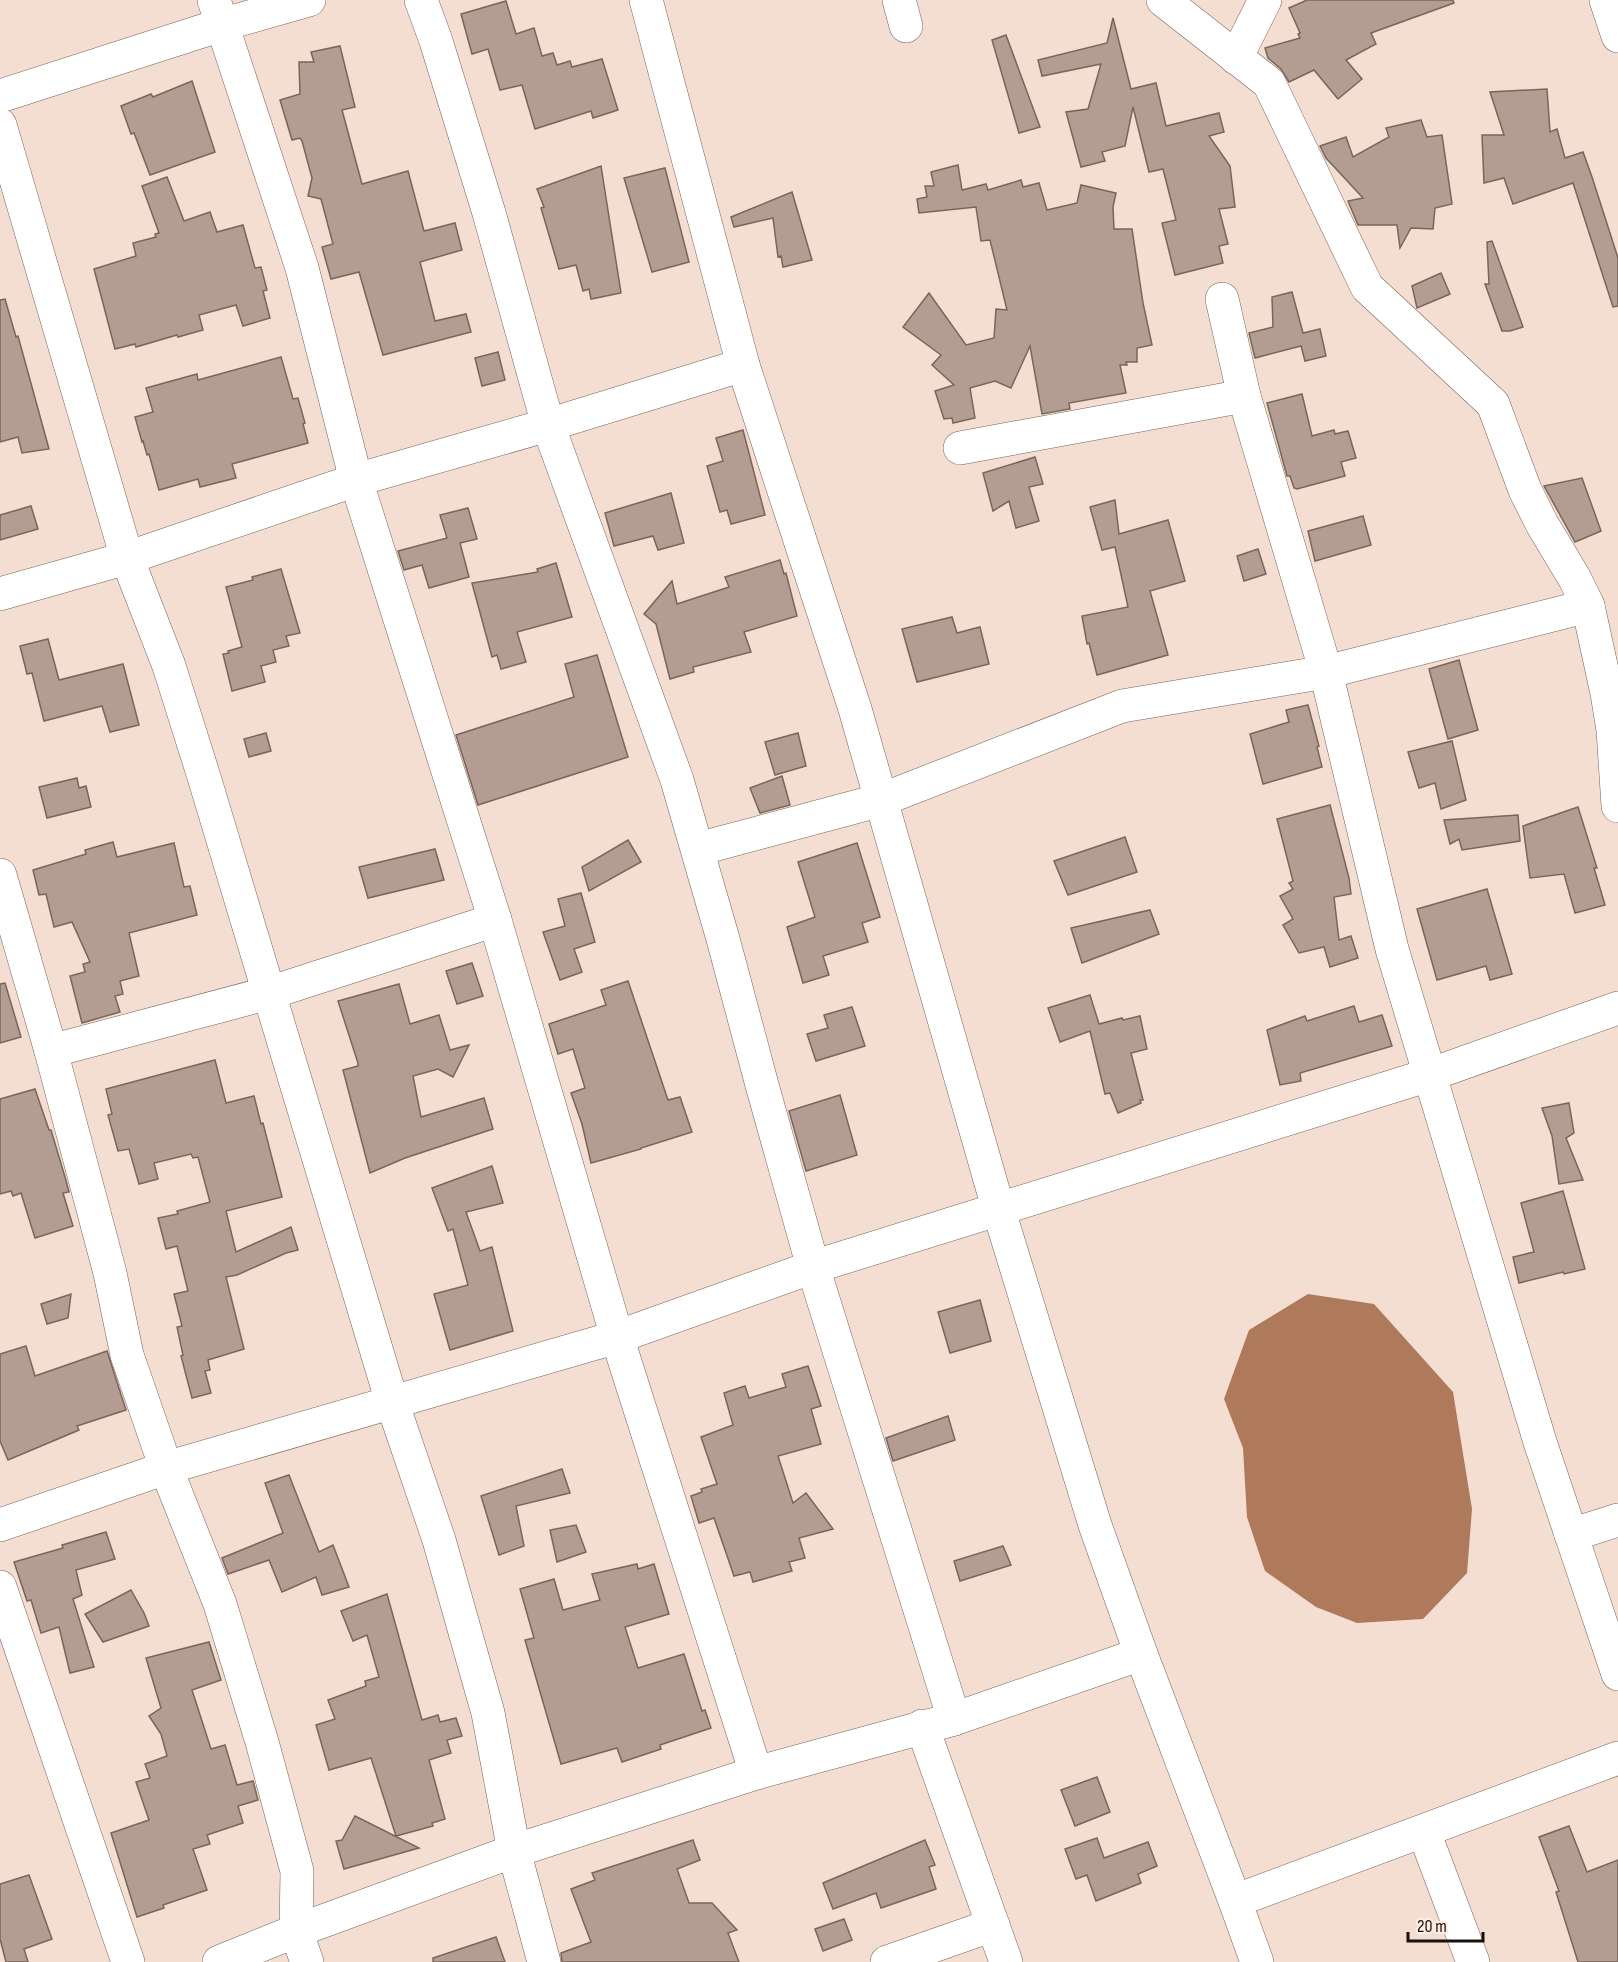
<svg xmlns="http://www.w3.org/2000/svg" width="1618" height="1962" viewBox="0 0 1618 1962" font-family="'Sofia Sans Condensed',sans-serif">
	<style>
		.water { fill: #af795b }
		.building { fill: #b39d92; stroke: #79655a; stroke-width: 1.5 }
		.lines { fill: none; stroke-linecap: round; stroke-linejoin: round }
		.minor-casing { stroke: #776358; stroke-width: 34 }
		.minor { stroke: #fff; stroke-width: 33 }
	</style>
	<rect width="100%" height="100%" fill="#f4ddd1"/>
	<!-- water -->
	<polygon class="water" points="1308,1294 1374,1304 1453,1392 1472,1509 1467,1573 1423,1619 1357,1623 1316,1607 1265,1571 1247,1517 1243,1448 1224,1399 1249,1330"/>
	<!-- building -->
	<g class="building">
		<polygon points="1307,0 1453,0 1454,3 1371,33 1376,44 1346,60 1362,79 1338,99 1314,70 1289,82 1281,69 1268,58 1265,48 1300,38 1298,34 1300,33 1289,8"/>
		<polygon points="506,1 516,34 534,28 542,56 553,53 557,65 570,61 572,67 602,59 618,110 593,118 591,111 535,129 522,85 500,90 488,49 472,54 461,14"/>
		<polygon points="1113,18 1131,89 1156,83 1166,126 1219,113 1224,132 1209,136 1230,166 1235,207 1219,209 1228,244 1219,246 1223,263 1175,275 1162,223 1176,220 1163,169 1149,172 1133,107 1125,146 1102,152 1105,161 1081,167 1066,112 1088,109 1101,64 1042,76 1038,60 1107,43"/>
		<polygon points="1006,35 1040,127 1019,133 992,40"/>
		<polygon points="340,46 355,107 342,110 362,184 408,171 424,231 455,223 462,250 420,262 435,321 466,314 471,332 383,355 359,272 331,279 322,247 333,244 321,199 308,196 312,178 302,141 300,138 292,140 280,100 300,94 299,62 314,62 311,52"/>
		<polygon points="192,81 215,152 150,175 134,133 131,134 121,106 151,94 153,97"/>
		<polygon points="1547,89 1550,132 1557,129 1565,158 1583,152 1592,177 1618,258 1618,306 1613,307 1573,183 1513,204 1504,178 1484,183 1482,135 1504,135 1490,92"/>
		<polygon points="1421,120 1427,137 1442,135 1452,204 1435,208 1433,229 1411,228 1400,248 1397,225 1358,225 1348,201 1363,198 1326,158 1320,146 1346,137 1353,157 1389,137 1386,128"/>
		<polygon points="958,165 962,190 986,184 988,190 1021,180 1023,187 1039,183 1047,210 1077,203 1081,185 1116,193 1113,207 1114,229 1132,229 1143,303 1152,345 1137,348 1137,362 1126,362 1127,365 1120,365 1126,393 1069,403 1070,409 1042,414 1030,346 1011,388 995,381 970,388 975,418 953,423 952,418 944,419 935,391 954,385 932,365 941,355 903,327 929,293 966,345 994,338 996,309 1007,310 990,240 981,241 976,207 919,213 917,199 927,197 925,186 934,186 931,172"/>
		<polygon points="601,166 621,293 591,299 589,289 583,291 576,265 559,269 541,208 544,207 537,189"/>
		<polygon points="665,168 689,262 652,272 624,178"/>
		<polygon points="167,177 184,221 210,212 217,232 243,225 255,268 261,267 267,290 263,291 270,318 243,326 236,305 199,315 203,330 178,337 177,335 136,347 135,344 115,349 94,269 136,256 133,243 156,237 155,234 159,233 142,186"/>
		<polygon points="792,192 812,260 783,267 781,256 778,257 773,218 734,227 731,217"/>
		<polygon points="1492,241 1523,327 1510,331 1502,331 1485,284 1489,284 1487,242"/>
		<polygon points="1441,273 1450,294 1417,308 1412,286"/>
		<polygon points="1292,292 1303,333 1320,329 1326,356 1305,361 1301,346 1255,358 1249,333 1273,327 1272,297"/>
		<polygon points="5,299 16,337 18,336 49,449 22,453 18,437 0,442 0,300"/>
		<polygon points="498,352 505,380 482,386 475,358"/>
		<polygon points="281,357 293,399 298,398 305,423 303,424 308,443 232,464 236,478 200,487 198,479 159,490 149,454 147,455 143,441 142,442 135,417 153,412 146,388 197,374 198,380"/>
		<polygon points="1302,394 1312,436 1334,430 1335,434 1348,431 1356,458 1341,462 1345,476 1297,489 1294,488 1290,476 1287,476 1267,403"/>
		<polygon points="743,430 765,515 731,524 727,510 720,512 707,466 723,461 716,438"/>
		<polygon points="1035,457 1043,484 1029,487 1039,521 1016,528 1009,501 993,511 983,473"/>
		<polygon points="1582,478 1601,531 1575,542 1544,486"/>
		<polygon points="671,493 684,543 658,550 653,536 614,546 605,513"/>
		<polygon points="1115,500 1119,534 1168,520 1185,581 1150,591 1168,655 1097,675 1089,643 1087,644 1082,616 1128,607 1115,547 1102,550 1090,507"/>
		<polygon points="31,506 38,529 0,540 0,515"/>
		<polygon points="468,508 477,539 460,543 469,577 429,588 422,565 404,570 398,551 447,538 440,515"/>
		<polygon points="1363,516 1371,545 1315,561 1308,531"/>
		<polygon points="1258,549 1266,574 1244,581 1237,556"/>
		<polygon points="780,560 784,574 786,573 797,616 744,632 751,652 693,667 694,672 670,679 656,624 644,614 672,581 677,604 729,587 725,577"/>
		<polygon points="556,563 572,617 517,632 526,662 501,669 497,655 492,657 472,583 538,572 537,569"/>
		<polygon points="281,569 300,633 286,636 289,646 273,650 276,662 261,666 265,682 232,691 223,654 229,653 228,651 242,647 226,587 253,580 252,577"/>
		<polygon points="952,617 957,633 980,627 989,664 917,682 902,629"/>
		<polygon points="48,639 59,680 123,664 139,725 110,732 102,706 44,721 32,673 27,674 20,646"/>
		<polygon points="597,655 628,757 478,805 456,735 574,697 565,664"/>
		<polygon points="1459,660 1478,730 1448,739 1429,669"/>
		<polygon points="1308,705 1319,746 1317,747 1322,767 1263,784 1250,734 1289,722 1286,710"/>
		<polygon points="266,733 271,751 249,757 244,739"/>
		<polygon points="798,733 806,766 775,775 765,742"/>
		<polygon points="1452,741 1466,800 1441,809 1435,783 1419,788 1408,752"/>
		<polygon points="782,776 790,805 760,813 750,788"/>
		<polygon points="77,778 79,788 86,786 91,807 47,818 39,787"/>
		<polygon points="1330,805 1349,878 1351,894 1334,897 1339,940 1351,936 1358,958 1330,967 1324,947 1299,953 1283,925 1293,919 1280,896 1293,889 1289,883 1293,881 1277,819"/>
		<polygon points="1578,807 1597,868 1594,868 1605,905 1575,913 1564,874 1530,878 1523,826"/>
		<polygon points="1518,815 1520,841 1462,850 1459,839 1450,844 1444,820"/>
		<polygon points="1125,837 1137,872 1068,895 1054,861"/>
		<polygon points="628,840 641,862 589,891 582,867"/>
		<polygon points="113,842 117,857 174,843 184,887 190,886 197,915 129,933 139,976 120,981 123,994 115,996 120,1012 82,1023 70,976 85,972 83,964 90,962 72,922 54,927 46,894 39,895 33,870 86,854 85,850"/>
		<polygon points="857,843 880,917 862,923 868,942 823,956 829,975 803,983 787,927 815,917 798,862"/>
		<polygon points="435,849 444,880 368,898 359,867"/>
		<polygon points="1487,889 1512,974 1490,980 1486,966 1437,980 1417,909"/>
		<polygon points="581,893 595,942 574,949 582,972 560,980 543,932 565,926 558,899"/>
		<polygon points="1150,910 1159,934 1082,963 1071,928"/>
		<polygon points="472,963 483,996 457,1004 446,971"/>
		<polygon points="628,981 668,1100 680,1097 692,1132 641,1148 641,1149 591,1163 582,1124 571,1093 585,1088 573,1049 558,1054 549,1024 606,1005 601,990"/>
		<polygon points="5,983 21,1037 0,1043 0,984"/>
		<polygon points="399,984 410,1024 439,1015 450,1050 469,1045 453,1077 438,1069 413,1076 421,1117 484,1098 493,1129 405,1158 370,1173 343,1070 358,1066 358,1063 338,1001"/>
		<polygon points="1090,995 1099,1024 1122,1018 1123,1020 1140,1016 1147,1049 1131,1053 1143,1100 1140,1100 1141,1103 1118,1113 1110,1093 1105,1094 1090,1031 1060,1042 1048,1008"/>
		<polygon points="1354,1006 1359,1022 1382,1015 1392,1046 1300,1073 1301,1081 1280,1085 1267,1030 1305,1016 1307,1021"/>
		<polygon points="852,1007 865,1046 816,1061 807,1034 828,1028 824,1015"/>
		<polygon points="215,1060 226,1103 254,1096 261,1124 263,1123 282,1197 226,1211 236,1252 291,1227 298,1250 286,1253 237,1275 226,1277 244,1349 208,1360 210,1370 205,1371 211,1393 192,1398 181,1356 183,1355 177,1327 182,1326 174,1294 188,1291 177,1246 166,1249 158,1218 178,1214 177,1211 210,1202 198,1157 193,1158 191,1154 154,1163 158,1179 139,1184 129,1149 118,1151 108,1115 112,1114 106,1089"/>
		<polygon points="35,1089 49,1130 51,1130 65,1177 69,1192 63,1193 73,1226 35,1238 21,1193 13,1196 11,1191 0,1194 0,1099"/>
		<polygon points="840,1095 857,1155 806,1171 789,1111"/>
		<polygon points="1569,1103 1574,1133 1566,1138 1583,1180 1559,1184 1552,1136 1542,1108"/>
		<polygon points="492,1166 503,1203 466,1212 480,1251 492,1247 513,1331 450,1350 434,1294 468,1285 453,1229 448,1231 432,1188"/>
		<polygon points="1563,1191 1585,1269 1564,1274 1563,1272 1519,1283 1513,1257 1534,1252 1521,1203"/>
		<polygon points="71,1294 68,1318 47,1324 41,1304"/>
		<polygon points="980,1300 991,1341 950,1353 938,1312"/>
		<polygon points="26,1346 35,1376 107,1351 126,1410 77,1426 79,1430 8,1460 0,1441 0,1354"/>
		<polygon points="808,1366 821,1406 811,1409 821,1444 778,1456 793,1503 806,1493 833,1529 799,1538 805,1558 789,1562 792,1571 753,1582 750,1572 734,1576 714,1518 699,1523 691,1496 702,1492 701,1489 717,1484 701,1437 733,1425 724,1393 745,1386 749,1398 786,1387 782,1374"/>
		<polygon points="948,1416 955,1440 893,1461 886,1438"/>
		<polygon points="562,1469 570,1493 516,1506 524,1546 499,1555 481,1496"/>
		<polygon points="289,1475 319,1552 333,1545 349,1587 322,1595 316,1577 282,1592 269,1560 228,1574 222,1558 283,1533 265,1483"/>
		<polygon points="576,1525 586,1552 557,1562 550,1530"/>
		<polygon points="106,1532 115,1559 76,1570 82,1595 73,1599 94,1667 70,1673 59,1627 41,1633 31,1600 27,1601 14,1562 63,1548 62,1545"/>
		<polygon points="1003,1546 1011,1565 960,1581 954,1561"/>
		<polygon points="637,1564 638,1569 654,1564 669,1614 625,1627 638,1668 684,1654 702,1711 705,1710 711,1728 660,1745 661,1749 622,1762 617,1748 561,1764 525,1640 534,1638 520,1589 554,1579 563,1610 600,1600 592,1574"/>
		<polygon points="131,1590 144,1613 149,1626 103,1642 85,1614"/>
		<polygon points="387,1594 422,1720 438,1715 440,1722 456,1718 462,1736 447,1740 451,1753 429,1760 445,1819 432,1823 433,1826 396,1836 371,1758 329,1770 316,1725 335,1719 328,1700 366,1686 365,1681 379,1677 367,1635 353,1641 341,1611"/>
		<polygon points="209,1642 221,1680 192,1690 211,1749 225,1745 237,1785 253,1781 258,1800 238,1806 243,1823 207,1835 210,1844 193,1849 207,1890 163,1905 164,1908 137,1917 111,1833 149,1820 136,1782 150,1778 145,1764 167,1756 161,1734 149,1716 161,1708 146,1658"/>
		<polygon points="1097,1777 1110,1812 1075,1826 1061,1790"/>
		<polygon points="355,1816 419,1848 344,1869 336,1841 342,1840"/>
		<polygon points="1569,1826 1587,1872 1618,1860 1618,1962 1578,1962 1556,1892 1559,1891 1539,1837"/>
		<polygon points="1097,1838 1104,1858 1148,1842 1157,1866 1138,1874 1141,1883 1096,1901 1087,1875 1076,1879 1065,1849"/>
		<polygon points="693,1840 700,1860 677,1869 689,1903 712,1903 737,1930 728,1933 739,1962 562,1962 561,1953 591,1942 571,1889 595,1880 592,1873"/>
		<polygon points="925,1840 935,1865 929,1867 936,1889 881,1908 876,1893 833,1909 823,1883"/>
		<polygon points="29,1875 52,1939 24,1949 28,1962 6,1962 0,1939 0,1884"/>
		<polygon points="844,1919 852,1940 823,1951 815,1929"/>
		<polygon points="496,1937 505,1962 433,1962 433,1958"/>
	</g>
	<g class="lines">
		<defs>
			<g id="minor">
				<polyline points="214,0 302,268 356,480 495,920 617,1337 756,1773"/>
				<polyline points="421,0 436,41 489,213 548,425 677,780 723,939 762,1085 813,1267 954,1719"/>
				<polyline points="646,0 743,365 855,709 999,1211 1095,1525 1141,1654 1235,1901 1257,1962"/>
				<polyline points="899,0 906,26"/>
				<polyline points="1163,0 1269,83 1367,287 1493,404 1525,490 1542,524 1575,579 1588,606 1607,693 1613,730 1618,806"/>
				<polyline points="1606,0 1618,36"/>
				<polyline points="1236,58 1265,0"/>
				<polyline points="0,96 221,25 309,0"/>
				<polyline points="0,125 127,558 169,666 204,777 392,1402 439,1540 488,1713 514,1851 544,1962"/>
				<polyline points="1222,299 1244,396 1326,672 1392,949 1540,1442 1618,1674"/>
				<polyline points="960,448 1244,396"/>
				<polyline points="0,594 127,558 356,480 548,425 743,365"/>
				<polyline points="698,849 881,800 1122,706 1326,672 1588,606"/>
				<polyline points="0,875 51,1051 110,1273 127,1355 166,1468 220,1604 262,1742 297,1871 296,1931 307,1962"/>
				<polyline points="51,1051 269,993 495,920"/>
				<polyline points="0,1525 166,1468 617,1337 813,1267 1429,1075 1618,1008"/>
				<polyline points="1571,1535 1618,1520"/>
				<polyline points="0,1587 128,1962"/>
				<polyline points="922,1726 1006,1962"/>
				<polyline points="1424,1832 1473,1962"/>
				<polyline points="1235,1901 1618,1758"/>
				<polyline points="219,1962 296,1931 514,1851 756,1773 954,1719 1141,1654"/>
				<polyline points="887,1962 993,1925"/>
			</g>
		</defs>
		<!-- minor casing -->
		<use href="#minor" class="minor-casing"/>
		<!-- minor -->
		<use href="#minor" class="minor"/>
	</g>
	<!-- scale -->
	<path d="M1408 1932v9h75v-9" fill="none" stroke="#18110d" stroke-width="3"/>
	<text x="1417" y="1932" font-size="18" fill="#18110d" stroke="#feebe1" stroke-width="4.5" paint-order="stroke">20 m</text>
</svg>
